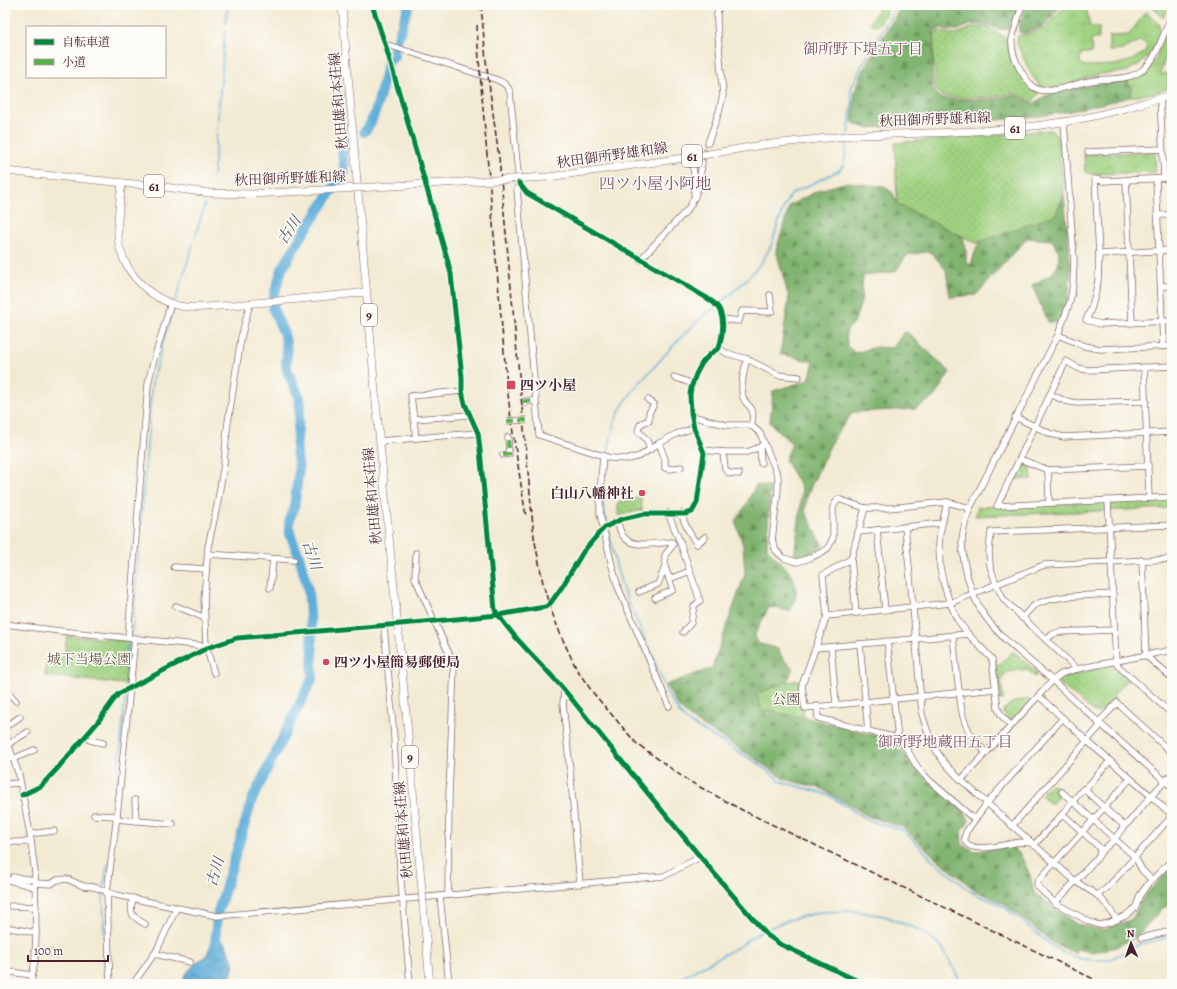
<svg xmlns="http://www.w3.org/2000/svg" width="1177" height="989" viewBox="0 0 1177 989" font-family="Alegreya,'Noto Serif JP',serif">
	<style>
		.grass { fill: url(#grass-tufts); stroke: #757856 }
		.forest { fill: url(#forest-firs); stroke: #656a4d }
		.park { fill: url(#park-dots); stroke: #757856 }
		.water { fill: url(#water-waves); stroke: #546682 }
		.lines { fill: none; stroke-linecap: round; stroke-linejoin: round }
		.stream { stroke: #5faed9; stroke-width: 1.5 }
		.river { stroke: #5faed9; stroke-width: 10 }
		.minor-tunnel { stroke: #d0c1b1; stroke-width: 5.5; stroke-dasharray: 5.5 3; stroke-linecap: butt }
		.minor-casing { stroke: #856666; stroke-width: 7 }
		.major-casing { stroke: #856666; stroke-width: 8 }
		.minor { stroke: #fff; stroke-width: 5.5 }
		.major { stroke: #fff; stroke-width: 7 }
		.rail { stroke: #4a1f2b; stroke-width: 1.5; stroke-dasharray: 6 3; stroke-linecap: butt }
		.minor-bridge-casing { stroke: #856666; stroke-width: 7; stroke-linecap: butt }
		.major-bridge-casing { stroke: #856666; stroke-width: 8; stroke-linecap: butt }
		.minor-bridge { stroke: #fff; stroke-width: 5.5 }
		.major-bridge { stroke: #fff; stroke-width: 7 }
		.quiet { stroke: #57b146; stroke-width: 4; stroke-dasharray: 8 4; stroke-linecap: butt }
		.cycleway-casing { stroke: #fdfcf7; stroke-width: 8 }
		.cycleway { stroke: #00873e; stroke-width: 5 }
		.poi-dot { fill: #d1495b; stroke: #fdfcf7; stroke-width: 1.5 }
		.labels { text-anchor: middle; stroke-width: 3; stroke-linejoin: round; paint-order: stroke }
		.shield { fill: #fdfcf7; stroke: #806168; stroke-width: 1 }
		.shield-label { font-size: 13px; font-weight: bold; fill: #4a1f2b }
		.street-label { font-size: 14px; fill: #4a1f2b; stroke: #fdfcf7 }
		.poi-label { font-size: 14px; font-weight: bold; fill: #4a1f2b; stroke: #fdfcf7; text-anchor: start }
		.park-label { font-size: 14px; fill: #645545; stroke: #fdfcf7 }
		.neighbourhood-label { font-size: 15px; fill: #835065; stroke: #fdfcf7 }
		.water-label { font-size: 15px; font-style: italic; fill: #525871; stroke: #fdfcf7 }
		.quarter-label { font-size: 16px; fill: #835065; stroke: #fdfcf7 }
	</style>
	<defs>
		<pattern id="grass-tufts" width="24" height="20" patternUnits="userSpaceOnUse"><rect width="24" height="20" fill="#a0d281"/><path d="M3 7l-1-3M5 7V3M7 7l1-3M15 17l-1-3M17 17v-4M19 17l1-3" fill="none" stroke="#8bb470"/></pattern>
		<pattern id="forest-firs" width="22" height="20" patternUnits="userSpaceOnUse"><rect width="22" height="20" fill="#80b46f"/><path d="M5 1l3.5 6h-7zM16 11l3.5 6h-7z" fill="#6b925b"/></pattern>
		<pattern id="park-dots" width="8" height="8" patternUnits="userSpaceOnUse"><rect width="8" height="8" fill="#a0d281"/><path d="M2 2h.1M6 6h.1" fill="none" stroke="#8bb470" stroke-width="1.8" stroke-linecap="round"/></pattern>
		<pattern id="water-waves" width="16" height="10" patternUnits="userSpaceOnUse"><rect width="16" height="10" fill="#5faed9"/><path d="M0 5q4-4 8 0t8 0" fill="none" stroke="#508db0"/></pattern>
	</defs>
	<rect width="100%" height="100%" fill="#fdfcf7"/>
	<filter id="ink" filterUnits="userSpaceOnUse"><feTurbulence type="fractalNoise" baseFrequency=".025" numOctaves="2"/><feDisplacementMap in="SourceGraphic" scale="8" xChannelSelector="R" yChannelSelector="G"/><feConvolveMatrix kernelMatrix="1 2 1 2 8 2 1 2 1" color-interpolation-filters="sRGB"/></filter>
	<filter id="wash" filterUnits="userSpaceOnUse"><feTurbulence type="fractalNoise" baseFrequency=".012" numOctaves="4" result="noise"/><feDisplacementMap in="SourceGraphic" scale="16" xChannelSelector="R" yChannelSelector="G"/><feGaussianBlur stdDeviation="0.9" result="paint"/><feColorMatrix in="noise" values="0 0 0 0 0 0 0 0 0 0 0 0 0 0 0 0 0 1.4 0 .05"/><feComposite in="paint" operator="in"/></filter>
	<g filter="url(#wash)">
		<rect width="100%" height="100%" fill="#f2ead3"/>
		<!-- grass -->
		<g class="grass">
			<polygon points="880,5 890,5 882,20 876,26 870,23"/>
			<polygon points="1067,5 1082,5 1086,7 1090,27 1099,27 1099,39 1091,39 1092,53 1082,53 1080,58 1080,63 1085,66 1115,65 1132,60 1145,52 1147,47 1144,42 1139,41 1123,50 1109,51 1109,36 1129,35 1146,11 1159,24 1160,34 1149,56 1137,66 1124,72 1101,74 1058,87 1048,87 1039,85 1030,72 1022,55 1017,43 1018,36 1032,32 1045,29 1062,9"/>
			<polygon points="1151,5 1172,5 1167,10 1163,18"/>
			<polygon points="1172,21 1172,35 1160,74 1162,74 1172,73 1172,87 1154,93 1130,97 1131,88 1127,81 1139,77 1147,71 1156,59 1162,41"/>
			<polygon points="1155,152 1156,172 1092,174 1085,172 1084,154"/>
		</g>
		<!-- forest -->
		<g class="forest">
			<path d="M902 5H1019L1013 25 1007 29H1000L987 25 971 24 958 30H948L942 28 934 30C932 50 933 69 932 88L940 98 959 100 994 99 1012 95 1020 97 1033 104 1045 96 1055 93 1096 84 1127 81 1131 88 1130 97 1071 111 1027 118 866 128 852 122 855 91 864 69Z"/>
			<polygon points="1025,5 1061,5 1045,26 1041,28 1022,33 1019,32 1019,27"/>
			<path d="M848 182 885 187 893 193 897 204 963 237 966 249V262L971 265 977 246 981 241 1055 215 1064 195 1071 269 1068 300 1059 322H1048L1032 285 1052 274 1058 264 1059 251 1052 240 1028 238 1013 253 976 295 950 297 946 270 930 251 907 255 895 272 863 276 861 302 854 323 846 331 847 346 855 353 876 347 893 348 904 332 908 333 950 372 934 397 915 409 853 412 833 439 808 493 805 511 823 546C815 552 804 559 794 557L800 513 802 489 785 460 792 444 770 423 773 391 809 380 814 362 780 354 789 298 776 250 790 205 819 190Z"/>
			<path d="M756 485 770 487 767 549C781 562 798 576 796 596 795 601 792 607 790 611L769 607 755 634 757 643 778 649 783 659 793 668 787 682 757 694 775 710 776 713 804 717 896 741 912 766 965 812 969 821 961 833 962 845 976 851 1010 846 1020 854 1030 875 1034 893 1076 924 1103 930 1132 919 1145 895 1172 867V903L1163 908 1145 927 1138 936 1116 947 1092 952 1076 949 1075 953 1053 943 1003 903 976 891 935 857 903 827 870 817 820 788 784 779 759 761 692 719 679 708 666 685 712 668 745 574 743 545 735 521 745 507Z"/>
		</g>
		<!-- park -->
		<g class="park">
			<path d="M972 27H988L1007 39C1009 46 1009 55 1012 61 1018 74 1027 85 1039 93L1032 102 1022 96 1012 93 994 97 960 98 942 96 934 87 935 71 933 60 935 32C942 30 941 32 947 33 956 36 964 31 972 27Z"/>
			<polygon points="1050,130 1058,135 1064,195 1055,215 976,243 897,204 895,143"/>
			<polygon points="1023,463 1031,467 1032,479 1014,479 1020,465"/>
			<polygon points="641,497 642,511 637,511 618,516 618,503"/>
			<polygon points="1172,499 1172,508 975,516 978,507"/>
			<polygon points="67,635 129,641 125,684 45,676 47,656 64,658"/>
			<polygon points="1013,651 1038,673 1035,677 1026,669 1008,672 1001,679 1003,700 999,700 994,662 998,666"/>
			<polygon points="1112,665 1127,679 1127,681 1113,695 1115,698 1102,711 1095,713 1058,682 1065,675"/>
			<polygon points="799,680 804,717 776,713 775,710 762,712 757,694 787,682"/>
			<polygon points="1028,699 1030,701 1013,720 1009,720 1003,713 1003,710 1013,702"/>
			<polygon points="1051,784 1058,788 1060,792 1060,795 1051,804 1041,795"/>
		</g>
		<!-- water -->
		<path class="water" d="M217 938C223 940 226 944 228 950 236 965 234 969 227 984H180L186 974 194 965 206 956 211 945Z"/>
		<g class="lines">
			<!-- stream -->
			<g class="stream">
				<polyline points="226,23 227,5"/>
				<polyline points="848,134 852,104 851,89 862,65 897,5"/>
				<polyline points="213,177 225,31"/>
				<polyline points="195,237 205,204"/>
				<polyline points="175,302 193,244"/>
				<path d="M718 305C737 289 757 272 769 250 777 234 781 204 793 193L840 170 844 164 848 137"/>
				<path d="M607 455C610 444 612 431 616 419 624 398 641 381 656 365 674 344 693 323 715 307"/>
				<polyline points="604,473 606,459"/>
				<polyline points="604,481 603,505 607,525"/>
				<polyline points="608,528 617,569 623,590 651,653 668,695 680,714 688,722 761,765 779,780 785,783 816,791 830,796 865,818 877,823 903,830 933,860 970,891 977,895 999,904 1007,909 1052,946 1072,956 1082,959 1095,960 1109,960 1140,944 1172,937"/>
				<polyline points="128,670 124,667 126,647 132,643"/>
				<polyline points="126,687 131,646 152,382 173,307"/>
				<polyline points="114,815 126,691"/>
				<polyline points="111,841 113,818"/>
				<polyline points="103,888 108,864"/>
				<polyline points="103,892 106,984"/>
				<polyline points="765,930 788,920 821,912 853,911 884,916 922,931 934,941 942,947 959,979 963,984"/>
				<polyline points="670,984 745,943 744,942 762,931"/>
			</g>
			<!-- river -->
			<g class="river">
				<path d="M364 132C376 123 383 78 388 62L395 56 394 49 409 5"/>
				<path d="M214 952C217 938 215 925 218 912L252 800 313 677 312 661 313 654 308 589 299 556 290 534 289 525 290 517 294 509 299 469 296 450 300 407 299 396 288 373 286 365 287 355 286 343 284 334 273 309 274 295 282 269 301 237 345 171 341 144 345 142"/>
			</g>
		</g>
	</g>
	<g filter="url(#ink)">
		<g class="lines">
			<!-- minor-tunnel -->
			<polyline class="minor-tunnel" points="702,162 708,143"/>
			<defs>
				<g id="minor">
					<path d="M372 5 385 44 447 258 451 274 462 377V391L465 404 478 433 480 450 495 610C514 640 543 664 566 692 632 774 698 856 767 935L780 944 864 984"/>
					<path d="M1022 5 1012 39C1011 51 1015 61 1021 71 1024 76 1028 82 1032 86 1046 98 1074 83 1090 81 1106 78 1127 81 1141 71 1159 58 1161 35 1172 17"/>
					<path d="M385 44 481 75C491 78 506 80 510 92L519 183 517 189 539 435 610 458 629 459 640 456 658 444 676 434 694 428"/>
					<polyline points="1160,98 1164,178"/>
					<path d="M1064 122 1074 260 1073 284 1070 302 1058 335 970 508C966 519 962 532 962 543 963 564 970 592 981 610 996 636 1029 659 1052 680 1092 716 1131 752 1172 787"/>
					<polyline points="708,143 719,112 723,95 717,23 717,14 719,5"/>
					<polyline points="1088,152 1162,149"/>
					<polyline points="691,157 695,180 694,194"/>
					<polyline points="1172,178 1103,181 1095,179 1099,254 1098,281 1095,295 1091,309 1086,320 1100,324 1172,321"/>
					<polyline points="1156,179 1163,346"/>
					<polyline points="1126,180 1132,323"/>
					<polyline points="1158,215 1172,215"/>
					<polyline points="1099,254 1172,250"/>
					<path d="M640 260 688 209C698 195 700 180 702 162"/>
					<polyline points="1161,286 1172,286"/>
					<polyline points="723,319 739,321 742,311 769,312 772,311 770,295"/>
					<polyline points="1058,335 1085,346 1100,349 1172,346"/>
					<polyline points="719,348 726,353 747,359 778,375 799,377"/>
					<path d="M747 359C744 370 740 387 743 397 744 403 750 405 752 410 754 415 752 422 751 426"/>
					<polyline points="1172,366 1088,370 1078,368 1066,361 997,506 1172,497"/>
					<polyline points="1144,367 1149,498"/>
					<polyline points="674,377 693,384"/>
					<polyline points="1050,394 1065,401 1077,403 1146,401"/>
					<path d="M648 400 654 404 649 413V421C642 422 639 424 638 431L647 440 650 450"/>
					<polyline points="525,403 525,401 535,401"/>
					<polyline points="692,416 726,425 746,425 753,427 760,433 778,476 778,490 772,540 776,551 784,558 797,562 810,558 822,552 828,548 833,538 833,507 838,499 865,508 889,508 947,502 970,508"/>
					<polyline points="1015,417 1051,434 1064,437 1172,432"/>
					<polyline points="413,419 470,415"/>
					<polyline points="416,438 411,396 462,391"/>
					<polyline points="380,441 478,433"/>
					<polyline points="659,443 665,459 665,468 670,469 681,467"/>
					<polyline points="703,450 723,452 747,452 760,447"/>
					<polyline points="723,452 725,469 729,473 739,474"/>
					<polyline points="503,455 509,454 508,437"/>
					<polyline points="603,455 600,496 600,514 612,566 618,587 669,706"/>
					<polyline points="1020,459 1048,470 1148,466"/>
					<polyline points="761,463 760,447 762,445"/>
					<polyline points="1048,470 1049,503"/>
					<polyline points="1108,500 1116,662 1117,665 1172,714"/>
					<polyline points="947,502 940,533 939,545 940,568 944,585 950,603 957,619 968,634 992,659 998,709 1002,716 1011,726"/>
					<polyline points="668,513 680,542 700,601 694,606 691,623 683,632"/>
					<path d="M681 513C685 525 690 535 697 544L705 537"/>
					<path d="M617 521C619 526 620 532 623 536 632 549 658 543 672 542L673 545 665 555V567L658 584 639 592"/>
					<path d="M905 527 913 607 922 714C927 731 933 749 945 763 950 769 955 774 961 780L1075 881 1097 895 1107 888 1172 816"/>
					<polyline points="877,530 885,610"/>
					<polyline points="858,532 942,523"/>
					<polyline points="416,553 415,578 454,665 449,796 448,895"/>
					<polyline points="208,554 294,560"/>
					<polyline points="851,559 823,575 827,616 802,685 805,708 995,689"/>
					<polyline points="1142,560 1146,656 1172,678"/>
					<polyline points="174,567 206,569"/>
					<polyline points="669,579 690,571"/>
					<polyline points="270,588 273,559"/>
					<polyline points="655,598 673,590 665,567"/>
					<polyline points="176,606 205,618"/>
					<polyline points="856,613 851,559 865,508"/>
					<polyline points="827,616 950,603 1044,565 1172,559"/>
					<path d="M1022 618C1026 614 1030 608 1035 605 1055 594 1090 596 1113 594"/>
					<polyline points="5,624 60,631 206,646"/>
					<polyline points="384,626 394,737 400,870 410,984"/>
					<path d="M953 635C955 656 957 677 960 698 961 707 962 717 966 725 970 736 978 744 986 753"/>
					<polyline points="128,637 148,384 153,363 171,303"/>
					<polyline points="1046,640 1053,634 1060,632 1114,630"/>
					<polyline points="860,644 868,731 898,738 887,641"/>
					<polyline points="831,647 836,704"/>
					<polyline points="816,648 968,634"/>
					<polyline points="1077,669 1004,600 996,584 990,566 989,551 991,532 1172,525"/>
					<polyline points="214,673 206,646 204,599 208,547 217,506 224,464 227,429 236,370 241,338 250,303"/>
					<polyline points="5,690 8,692 16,701"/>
					<polyline points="564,690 563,704 571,780 580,884"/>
					<polyline points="1039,696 1087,741 1151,796 1128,823 1125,825 1122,824 1087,792 1086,788 1110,761"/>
					<polyline points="817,706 818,718 868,731"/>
					<polyline points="1098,723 1117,703 1172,753"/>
					<polyline points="5,727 20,717"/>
					<polyline points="5,735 19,775 30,834 35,873 36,933 35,959 31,984"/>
					<polyline points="85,737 90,740 103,743"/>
					<polyline points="898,738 906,748 918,768 929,780 975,820"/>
					<polyline points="8,744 28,732"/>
					<polyline points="13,759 34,750"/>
					<polyline points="1172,774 1151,796 1172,815"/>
					<polyline points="1130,779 1038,881 1037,884 1038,887 1055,903 1090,922 1099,925 1109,923 1125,916 1136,907 1140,895 1148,884 1172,860"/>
					<polyline points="961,780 1011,726 1052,681 1061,674 1077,669 1172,650"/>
					<polyline points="5,784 20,783"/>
					<polyline points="1062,792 1135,857 1142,870 1152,880"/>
					<path d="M22 795 41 786 56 770 97 723 118 694 207 648 237 638 435 621 498 615 545 607 549 605 562 587 583 552 600 532 605 527 622 519 644 514H685L692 512 697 503 704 453 694 428 691 412 690 395 691 388 696 374 702 363 710 354 719 348C723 334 727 314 714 303 708 298 699 294 692 289L527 193 519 183"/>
					<polyline points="135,800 136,821"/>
					<polyline points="94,815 117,816"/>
					<polyline points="1059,818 1083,789 1086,788"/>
					<polyline points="116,819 173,824"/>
					<polyline points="1012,826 1101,725"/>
					<polyline points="30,834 54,831"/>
					<polyline points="5,842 31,842"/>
					<path d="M1031 843C1024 842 1017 842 1009 844 999 846 957 856 966 832L987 803 1063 718"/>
					<polyline points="1034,845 1059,818 1062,816 1066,817 1100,848 1100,853 1098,857 1055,903"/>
					<polyline points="1100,853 1114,840 1125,825"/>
					<polyline points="13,877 35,880"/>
					<polyline points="5,879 35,887"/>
					<polyline points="35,883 51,884 57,880 67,879 83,886 94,887 116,895 217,916 664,876 700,857"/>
					<path d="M1097 895C1105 901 1111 911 1117 920"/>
					<polyline points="440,896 449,984"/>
					<path d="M133 898C129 914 131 916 145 924"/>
					<polyline points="11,906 36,907"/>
					<polyline points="11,928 36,933"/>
					<polyline points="1141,938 1172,931"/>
					<polyline points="35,950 57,954"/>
					<polyline points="155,954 190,962"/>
					<polyline points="10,972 32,975"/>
					<polyline points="110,984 109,961 107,892 117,816 135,638"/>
					<polyline points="133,984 157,950 177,907"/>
				</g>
				<g id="major">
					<polyline points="342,5 376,403 406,712 422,891"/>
					<polyline points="5,171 165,187 209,193 252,194 304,191"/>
					<path d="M548 177 691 157 762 145 855 135C925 133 994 133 1063 122 1099 117 1137 104 1172 95"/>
					<path d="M122 183C120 203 114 233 121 252 129 277 151 298 176 305 194 310 215 306 234 305 278 301 323 297 367 292"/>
					<polyline points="423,904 430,984"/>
				</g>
			</defs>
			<!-- minor casing -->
			<use href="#minor" class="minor-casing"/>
			<!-- major casing -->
			<use href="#major" class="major-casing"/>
			<!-- minor -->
			<use href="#minor" class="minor"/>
			<!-- major -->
			<use href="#major" class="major"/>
			<!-- rail -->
			<g class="rail">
				<polyline points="481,5 486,61 499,158 534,537 543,583 549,605 562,638 577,670 594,694 636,743 687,780 742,810 1104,984"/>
				<polyline points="477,25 478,46 481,85 507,386 511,420 526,517"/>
			</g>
			<defs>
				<polyline id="minor-bridge" points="507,421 527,420"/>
				<g id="major-bridge">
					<polyline points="304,191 548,177"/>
					<polyline points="422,891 423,904"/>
				</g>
			</defs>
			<!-- minor-bridge casing -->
			<use href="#minor-bridge" class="minor-bridge-casing"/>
			<!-- major-bridge casing -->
			<use href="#major-bridge" class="major-bridge-casing"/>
			<!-- minor-bridge -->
			<use href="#minor-bridge" class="minor-bridge"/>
			<!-- major-bridge -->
			<use href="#major-bridge" class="major-bridge"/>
			<!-- quiet -->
			<g class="quiet">
				<polyline points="525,403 525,401 535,401"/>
				<polyline points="507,421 527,420"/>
				<polyline points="503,455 509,454 508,437"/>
			</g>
			<defs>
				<g id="cycleway">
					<path d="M372 5 385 44 447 258 451 274 462 377V391L465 404 478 433 480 450 495 610C514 640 543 664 566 692 632 774 698 856 767 935L780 944 864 984"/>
					<path d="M22 795 41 786 56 770 97 723 118 694 207 648 237 638 435 621 498 615 545 607 549 605 562 587 583 552 600 532 605 527 622 519 644 514H685L692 512 697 503 704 453 694 428 691 412 690 395 691 388 696 374 702 363 710 354 719 348C723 334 727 314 714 303 708 298 699 294 692 289L527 193 519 183"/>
				</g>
			</defs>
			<!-- cycleway casing -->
			<use href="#cycleway" class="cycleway-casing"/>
			<!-- cycleway -->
			<use href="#cycleway" class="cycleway"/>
		</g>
	</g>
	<!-- markers -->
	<g class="poi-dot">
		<rect x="506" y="380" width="10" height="10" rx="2"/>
		<circle cx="642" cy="493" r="4"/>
		<circle cx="326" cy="662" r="4"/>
	</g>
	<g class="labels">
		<!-- shield labels -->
		<g class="shield">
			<rect x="1005" y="117" width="20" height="22" rx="3"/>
			<rect x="682" y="145" width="20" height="22" rx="3"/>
			<rect x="144" y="175" width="20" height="22" rx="3"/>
			<rect x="361" y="304" width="16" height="22" rx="3"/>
			<rect x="402" y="746" width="16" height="22" rx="3"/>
		</g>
		<g class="shield-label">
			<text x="1015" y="133">61</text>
			<text x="692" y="161">61</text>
			<text x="154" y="191">61</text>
			<text x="369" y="320">9</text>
			<text x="410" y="762">9</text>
		</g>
		<!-- street labels -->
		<g class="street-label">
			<text transform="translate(338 101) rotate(-95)" y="5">秋田雄和本荘線</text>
			<text transform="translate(935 119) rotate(-2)" y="5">秋田御所野雄和線</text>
			<text transform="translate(612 155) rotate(-8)" y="5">秋田御所野雄和線</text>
			<text transform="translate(290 178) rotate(-2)" y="5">秋田御所野雄和線</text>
			<text transform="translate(372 496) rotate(-95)" y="5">秋田雄和本荘線</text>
			<text transform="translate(403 830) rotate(-95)" y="5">秋田雄和本荘線</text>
		</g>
		<!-- poi labels -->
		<g class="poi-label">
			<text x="520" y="390">四ツ小屋</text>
			<text x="634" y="498" text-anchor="end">白山八幡神社</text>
			<text x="334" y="667">四ツ小屋簡易郵便局</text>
		</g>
		<!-- park labels -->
		<g class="park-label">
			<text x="89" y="664">城下当場公園</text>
			<text x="786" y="704">公園</text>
		</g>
		<!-- neighbourhood labels -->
		<g class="neighbourhood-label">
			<text x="863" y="54">御所野下堤五丁目</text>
			<text x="945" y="747">御所野地蔵田五丁目</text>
		</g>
		<!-- water labels -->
		<g class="water-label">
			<text transform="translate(289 230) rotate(-57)" y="5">古川</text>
			<text transform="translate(312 555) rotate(72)" y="5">古川</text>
			<text transform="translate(215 872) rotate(-73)" y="5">古川</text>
		</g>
		<!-- quarter labels -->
		<g class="quarter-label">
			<text x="655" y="189">四ツ小屋小阿地</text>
		</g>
	</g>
	<!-- margin -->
	<rect width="1177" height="989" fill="none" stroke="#fdfcf7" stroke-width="20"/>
	<!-- legend -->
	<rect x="26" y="26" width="140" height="52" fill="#fdfcf7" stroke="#b5a4a5"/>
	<rect x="34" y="39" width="20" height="6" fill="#00873e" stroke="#b5a4a5"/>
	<text x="62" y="46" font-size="12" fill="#4a1f2b">自転車道</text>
	<rect x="34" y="59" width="20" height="6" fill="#57b146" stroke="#b5a4a5"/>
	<text x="62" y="66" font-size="12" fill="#4a1f2b">小道</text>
	<!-- north arrow -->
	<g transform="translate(1131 943) rotate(358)" stroke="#fdfcf7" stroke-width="3" paint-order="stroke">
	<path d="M0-3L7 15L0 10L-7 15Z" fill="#4a1f2b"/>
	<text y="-6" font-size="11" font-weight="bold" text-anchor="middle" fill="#4a1f2b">N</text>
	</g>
	<!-- scale -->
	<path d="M28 955v6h80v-6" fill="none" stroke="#4a1f2b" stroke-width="2"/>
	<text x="34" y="955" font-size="12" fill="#4a1f2b" stroke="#fdfcf7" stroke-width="3" paint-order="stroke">100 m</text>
</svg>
